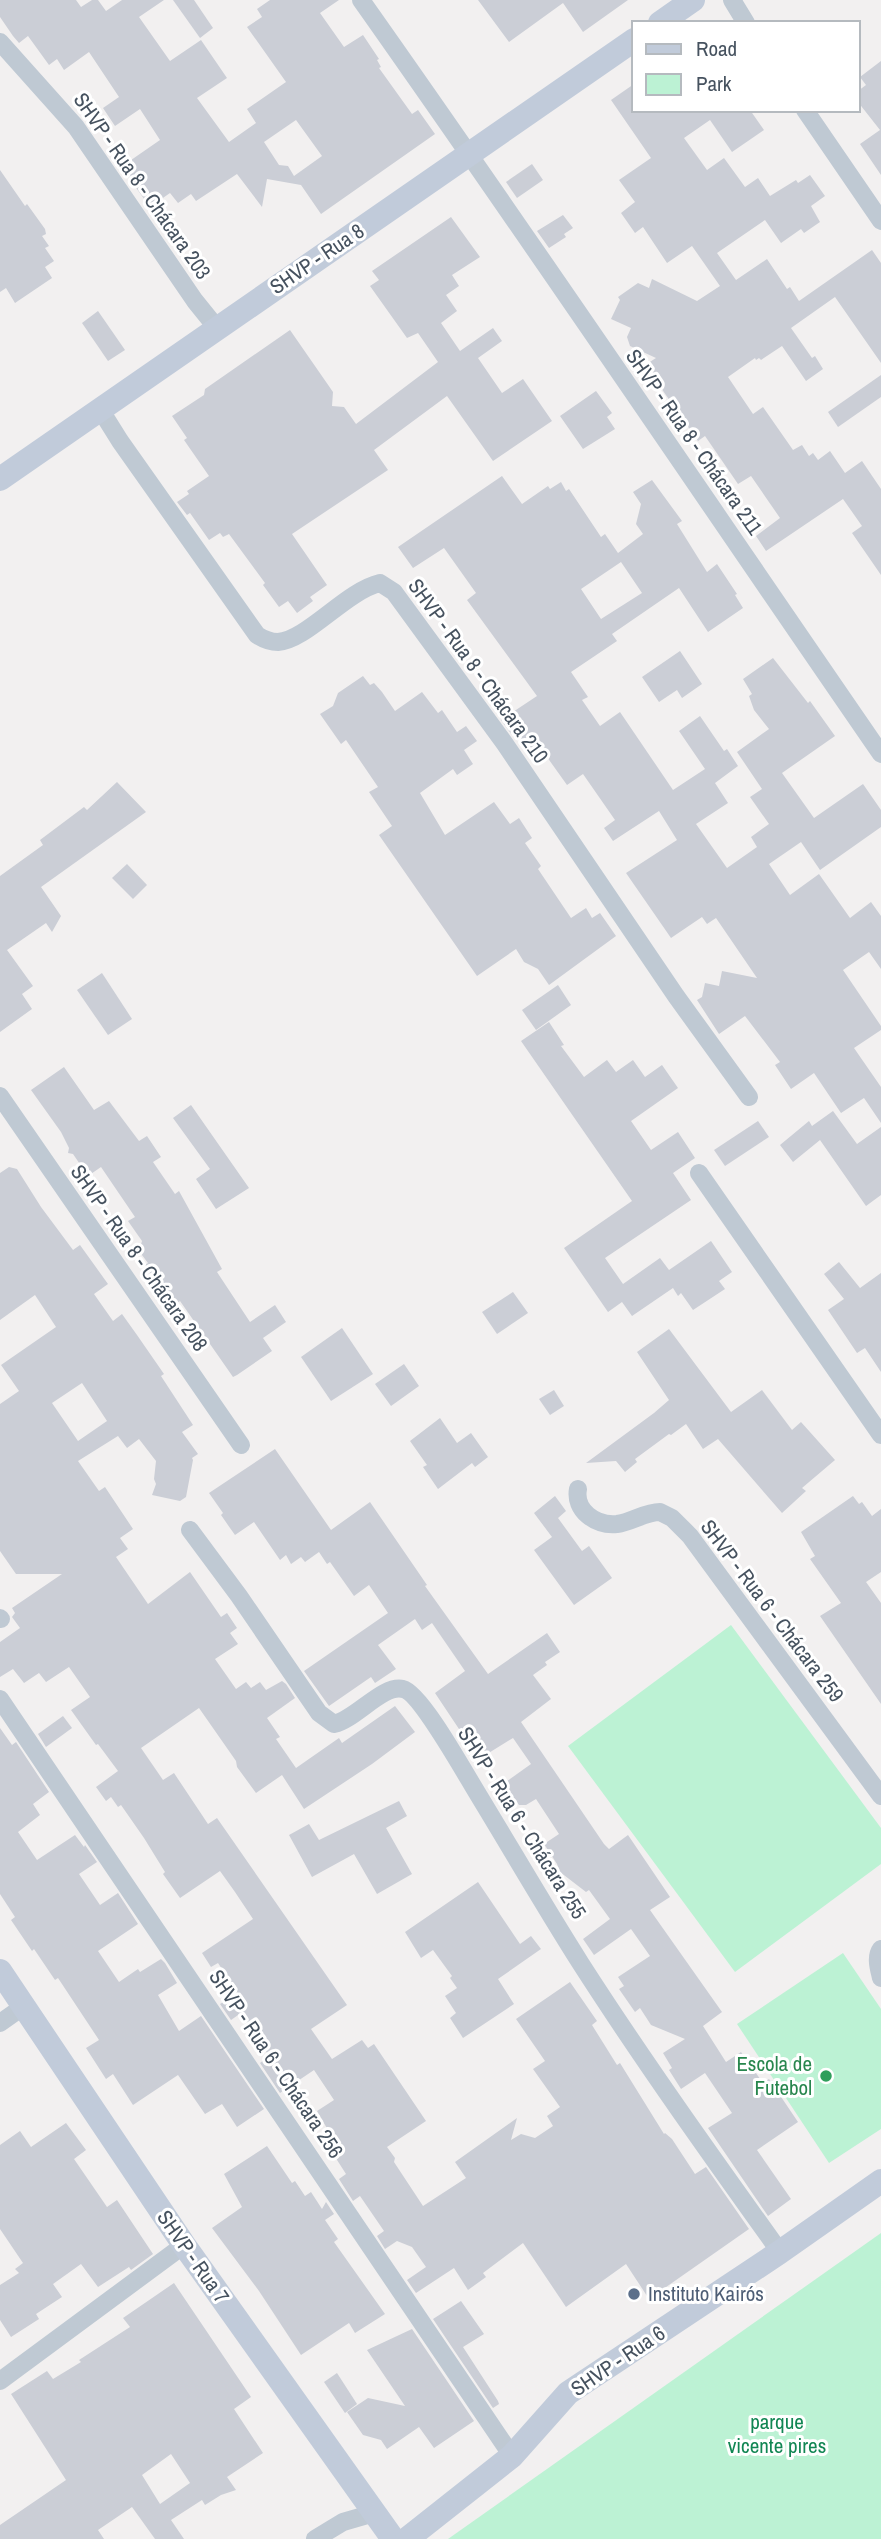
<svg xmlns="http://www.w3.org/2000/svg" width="881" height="2539" viewBox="0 0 881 2539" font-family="'Archivo Narrow',sans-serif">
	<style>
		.green { fill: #bcf2d4 }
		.building { fill: #cbced6; fill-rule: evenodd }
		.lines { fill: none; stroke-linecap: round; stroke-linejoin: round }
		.street { stroke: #bfc9d3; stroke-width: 18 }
		.secondary { stroke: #c1cbda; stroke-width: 24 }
		.leisure-dot { fill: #2e9e5b; stroke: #fff; stroke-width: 2.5 }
		.service-dot { fill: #5c6f8a; stroke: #fff; stroke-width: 2.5 }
		.labels { text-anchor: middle; stroke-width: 6; stroke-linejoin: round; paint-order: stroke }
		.street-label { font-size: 21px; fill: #46525f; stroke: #fff }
		.leisure-label { font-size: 21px; fill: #27864d; stroke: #fff; text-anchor: end }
		.service-label { font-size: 21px; fill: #4e5e75; stroke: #fff; text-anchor: start }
		.park-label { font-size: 21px; fill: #118653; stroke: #fff }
	</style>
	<rect width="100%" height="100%" fill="#f2f0f0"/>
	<!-- green -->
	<g class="green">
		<polygon points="731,1625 881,1828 881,1864 735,1972 568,1746"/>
		<polygon points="843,1953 881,2009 881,2129 829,2163 737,2024"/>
		<polygon points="881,2233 881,2539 448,2539"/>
	</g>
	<!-- building -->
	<g class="building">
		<path d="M0 0H76L81 7 92 0H98L106 11 122 0H164L139 17 170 61 201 40 227 78 197 98 229 142 256 123 247 109 286 82 247 27 262 17 257 9 270 0H339L320 13 344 47 363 35 379 59 377 60 381 67 379 68 412 114 418 110 435 134 321 214 301 185 267 179 262 207 237 174 196 201 191 194 178 203 170 193 150 207 121 167 160 140 140 109 115 126 103 108 119 97 89 52 64 70 57 59 49 65 28 36 19 43 13 36 0 17ZM296 120 322 156 294 176 288 166 279 165 264 142Z"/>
		<polygon points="173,0 194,0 213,28 200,38"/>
		<polygon points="478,0 628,0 583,32 563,3 509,42"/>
		<polygon points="881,61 881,175 860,144 880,130 858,102 858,91 866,85 860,77"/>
		<polygon points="634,84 634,110 750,110 764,130 732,152 710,120 684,138 707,170 724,158 745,187 758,178 770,196 796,180 798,183 810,175 825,196 811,206 820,222 804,233 801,229 781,243 765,220 717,253 736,280 767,259 787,289 790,287 799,301 872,250 881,263 881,363 835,297 791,328 812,358 815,356 823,369 806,381 782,346 761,360 759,358 756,360 755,358 728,377 753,414 763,407 793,450 802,445 809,456 813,453 818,460 830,451 845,473 862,461 881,489 881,575 852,533 862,526 843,499 766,551 756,536 780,518 751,476 738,484 705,436 698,441 645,365 656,358 630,346 627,337 631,328 611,319 620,300 618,297 638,283 649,288 652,279 697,301 720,286 692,246 667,263 643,227 635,233 621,213 635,202 619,180 651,158 611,100"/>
		<polygon points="532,164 543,180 517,198 506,182"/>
		<polygon points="0,170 25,206 27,204 45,229 46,234 42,236 49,246 45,248 54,261 45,267 52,278 15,303 6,288 0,292"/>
		<polygon points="563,215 573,228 564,234 566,237 549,248 537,231"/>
		<polygon points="451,217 480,257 452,275 459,286 446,295 457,311 441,323 460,351 493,328 502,341 478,358 502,393 523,379 552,421 493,461 447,396 374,450 388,470 292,534 327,585 310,597 313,601 297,613 288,601 279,607 263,585 265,583 229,534 223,537 220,533 209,540 190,513 187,515 177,502 189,494 187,491 209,476 184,440 187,438 172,416 204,395 205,389 290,330 333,392 332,406 344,407 356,424 438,362 418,333 407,338 370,286 379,280 372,271"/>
		<polygon points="98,311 125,350 108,361 82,323"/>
		<polygon points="881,375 881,397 838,427 828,412"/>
		<polygon points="596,391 612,413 607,417 615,429 583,449 560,416"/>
		<path d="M502 476 522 504 548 486 550 489 561 482 566 491 569 489 601 537 605 534 618 553 643 534 636 524 641 504 633 492 652 480 682 521 677 524 707 572 717 564 737 594 735 595 743 608 708 632 679 588 612 634 617 641 571 672 588 697 582 700 600 726 620 712 673 790 705 769 679 731 700 716 724 751 727 749 738 766 715 783 728 803 696 824 727 868 757 847 751 837 769 824 750 797 762 789 737 752 769 729 754 710 749 696 752 694 743 679 773 658 808 703 810 701 835 736 782 773 814 818 863 784 881 810V827L820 870 801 842 769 864 790 895 819 874 850 918 871 902 881 916V969L869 952 843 970 881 1026V1030L854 1048 881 1087V1123L864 1098 841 1113 814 1073 791 1089 775 1065 780 1062 745 1016 719 1034 697 1000 702 997 705 983 719 986 722 971 757 978 716 918 707 924 702 917 671 938 626 873 677 840 659 811 613 841 604 828 615 820 583 774 567 785 542 750 532 756 515 733 512 735 501 720 537 696 467 600 476 593 444 548 413 568 398 547ZM621 562 642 593 601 619 581 589Z"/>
		<polygon points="680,651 702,684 682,698 677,690 659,702 642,677"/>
		<polygon points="363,676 370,685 374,683 382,692 395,711 422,692 438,713 442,710 457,732 466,726 477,741 464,750 473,764 457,775 453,769 420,793 445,835 494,802 510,824 519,818 532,838 525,843 541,866 538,869 571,918 586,908 592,918 600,913 616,936 549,985 538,969 524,962 516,949 477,976 379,835 392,826 369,792 378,787 346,740 341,744 320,714 333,706 338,693"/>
		<polygon points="117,782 146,812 41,887 61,916 52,932 46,923 7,950 33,986 22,994 32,1009 0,1032 0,876 43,845 40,840 84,807 87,810"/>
		<polygon points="127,864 147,885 133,899 112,878"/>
		<polygon points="102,973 132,1019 108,1035 77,990"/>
		<polygon points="558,985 571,1005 536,1030 522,1010"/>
		<polygon points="549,1022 564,1045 561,1046 584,1077 607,1060 616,1072 633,1060 645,1077 662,1065 678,1088 631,1121 651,1150 678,1132 695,1158 673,1173 691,1200 605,1258 623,1284 660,1258 669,1270 711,1241 732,1272 719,1281 725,1289 693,1310 681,1293 678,1296 673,1288 632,1316 622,1302 608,1312 564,1248 632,1201 521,1041"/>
		<polygon points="64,1067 94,1110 109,1101 139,1141 147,1136 161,1157 153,1162 175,1194 179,1191 222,1269 217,1272 250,1322 275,1305 286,1322 263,1338 272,1351 237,1375 233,1377 180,1301 173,1306 145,1265 148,1263 139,1251 142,1241 128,1221 135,1217 101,1167 88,1176 73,1154 68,1153 69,1148 61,1132 31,1090"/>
		<polygon points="191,1105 249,1188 216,1209 196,1179 210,1169 173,1118"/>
		<polygon points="833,1111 857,1144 881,1127 881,1195 866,1206 820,1140 793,1162 780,1145 809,1121 812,1126"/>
		<polygon points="758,1121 769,1137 725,1166 714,1150"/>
		<path d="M9 1167 17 1169 41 1207 73 1250 80 1245 108 1284 94 1294 113 1321 122 1314 137 1335 164 1374 161 1376 193 1425 182 1432 198 1454 192 1458 193 1460 186 1497 180 1501 152 1495 156 1484 154 1479 156 1461 139 1439 127 1448 118 1436 78 1461 99 1491 105 1487 133 1529 120 1538 128 1549 116 1557 148 1604 190 1572 221 1617 227 1613 237 1628 230 1633 238 1644 215 1659 236 1689 246 1682 251 1688 260 1682 266 1690 282 1681 286 1684 295 1698 267 1718 280 1737 276 1739 296 1768 339 1738 342 1743 395 1706 415 1732 372 1764 304 1809 282 1775 256 1793 237 1767 236 1761 199 1708 141 1748 163 1780 174 1773 208 1824 217 1818 347 2005 311 2029 332 2059 362 2040 368 2048 374 2044 426 2121 387 2147 395 2158 394 2162 423 2206 466 2178 455 2162 517 2118 511 2140 521 2134 535 2138 553 2126 547 2116 560 2107 533 2069 545 2061 516 2019 570 1982 597 2021 592 2025 617 2065 620 2063 664 2134 665 2133 672 2139 695 2174 706 2167 749 2229 649 2299 626 2264 566 2307 523 2243 483 2273 486 2277 468 2290 454 2268 416 2293 407 2280 426 2267 412 2247 397 2241 385 2249 377 2236 384 2231 360 2196 353 2201 339 2179 346 2174 330 2149 336 2144 317 2111 334 2100 314 2070 280 2093 260 2063 269 2056 241 2013 231 2020 220 2004 238 1993 218 1963 211 1967 202 1953 253 1919 235 1892 220 1871 180 1898 163 1874 165 1872 144 1838 121 1805 118 1807 111 1797 106 1801 96 1787 118 1771 98 1744 96 1745 71 1710 90 1697 69 1667 46 1682 39 1673 24 1683 13 1669 0 1677V1642L20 1628 12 1617 15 1613 12 1608 62 1574H16L0 1551V1404L19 1391 1 1365 56 1327 35 1295 0 1320V1173ZM82 1383 107 1421 78 1441 52 1403Z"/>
		<polygon points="839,1262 860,1288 881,1273 881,1372 865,1348 857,1353 828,1310 844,1299 824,1274"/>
		<polygon points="513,1292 528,1313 497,1334 482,1312"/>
		<polygon points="342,1328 373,1374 331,1401 301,1357"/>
		<polygon points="669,1329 731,1412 762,1390 792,1430 801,1422 835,1460 802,1488 806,1491 782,1513 718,1439 703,1449 686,1424 671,1435 669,1434 635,1459 637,1462 625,1472 616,1461 586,1463 654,1413 669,1400 637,1352"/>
		<polygon points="404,1364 419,1386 391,1406 375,1384"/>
		<polygon points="554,1390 564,1406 550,1415 539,1399"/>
		<polygon points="440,1418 457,1443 471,1433 488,1457 475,1467 472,1463 438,1489 423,1467 427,1465 410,1441"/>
		<polygon points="275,1449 331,1530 370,1502 427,1585 425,1586 488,1674 547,1633 560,1652 545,1662 547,1665 533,1675 551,1699 521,1722 604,1844 609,1849 628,1835 670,1897 650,1910 722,2012 703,2026 726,2062 741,2052 763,2083 769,2079 798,2122 757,2150 791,2199 768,2216 708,2128 732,2113 705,2073 681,2089 669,2070 672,2068 663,2053 685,2039 651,2025 640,2008 635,2012 619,1989 624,1986 618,1977 650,1956 631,1929 594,1955 583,1939 610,1919 589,1890 586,1892 560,1872 557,1864 544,1844 559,1834 536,1799 526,1805 519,1805 503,1784 531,1764 513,1738 479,1759 435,1693 465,1671 432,1623 422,1630 415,1619 378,1645 396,1669 375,1683 371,1677 329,1706 304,1671 388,1613 369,1585 354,1596 330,1562 327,1564 319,1552 305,1562 301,1557 291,1564 286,1555 280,1560 254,1522 235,1535 230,1528 221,1515 223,1513 209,1493"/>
		<polygon points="555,1496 566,1511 558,1518 582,1551 589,1546 612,1578 574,1605 534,1550 552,1537 534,1513"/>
		<polygon points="853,1496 859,1504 862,1502 872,1516 881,1509 881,1572 866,1582 881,1603 881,1704 820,1616 841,1603 810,1559 815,1556 801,1532"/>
		<polygon points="63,1716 72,1728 46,1747 38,1734"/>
		<polygon points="0,1728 12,1745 16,1742 49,1792 33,1804 40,1815 18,1832 37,1860 75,1835 84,1847 85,1845 97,1862 79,1874 100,1905 118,1893 138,1924 98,1951 119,1982 138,1969 140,1972 161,1959 165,1963 177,1983 158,1995 179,2031 201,2016 264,2109 237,2127 222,2104 205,2114 178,2075 133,2105 113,2074 106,2079 86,2048 99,2040 58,1978 55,1980 34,1949 32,1951 11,1920 15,1917 0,1894"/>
		<polygon points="399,1801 407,1816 386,1828 412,1874 377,1894 354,1854 312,1877 289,1835 309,1824 319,1840"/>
		<polygon points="478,1882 520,1944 531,1936 541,1949 498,1979 514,2004 463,2038 450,2018 456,2013 445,1996 457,1988 450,1978 452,1976 433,1950 421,1958 405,1932"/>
		<polygon points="66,2123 86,2150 74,2159 107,2207 117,2200 153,2254 131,2270 129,2267 98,2287 81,2264 53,2284 62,2297 36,2314 39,2319 11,2337 0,2320 0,2285 19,2273 15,2269 23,2263 0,2229 0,2145 20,2131 31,2147"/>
		<polygon points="267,2146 292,2183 295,2181 305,2196 311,2192 322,2209 326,2202 334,2214 325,2220 338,2239 334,2242 385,2314 355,2333 349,2323 301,2355 259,2291 212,2228 242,2207 224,2174"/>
		<path d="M174 2283 251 2397 234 2409 263 2453 227 2477 236 2490 221 2495 205 2505 202 2500 171 2520 184 2539H155L132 2507 98 2530 104 2539H0V2525L66 2480 11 2394 47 2371 53 2379 81 2362 79 2360 130 2327 123 2318ZM171 2454 190 2483 160 2504 142 2475Z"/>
		<polygon points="461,2301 484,2334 463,2347 498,2401 499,2404 493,2408 433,2319"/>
		<polygon points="412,2329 474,2421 434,2448 419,2427 387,2449 381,2440 363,2435 347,2412 368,2398 405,2406 367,2350"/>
		<polygon points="337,2373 357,2404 345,2413 324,2382"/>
	</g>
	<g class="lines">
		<!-- street -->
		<g class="street">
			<path d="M361 0C537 249 708 503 881 754"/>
			<polyline points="732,0 746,23"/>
			<polyline points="0,42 76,127 195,301 216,327"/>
			<polyline points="805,110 881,221"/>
			<path d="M100 409 120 441 257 635C263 639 270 642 278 642 307 640 346 591 380 583L394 592 505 744 676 996 749 1097"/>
			<polyline points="0,1096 241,1445"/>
			<polyline points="699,1173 881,1435"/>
			<path d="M578 1489C574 1510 595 1526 617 1524 632 1522 645 1512 660 1512L672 1518 690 1536 881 1796"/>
			<path d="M190 1530 239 1596 319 1713 334 1724C356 1719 383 1684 403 1689 421 1693 467 1777 479 1796 513 1852 546 1909 581 1964 644 2062 712 2157 780 2252"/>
			<polyline points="0,1618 1,1619"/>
			<polyline points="0,1699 512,2456"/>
			<path d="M881 1949C875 1957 879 1969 881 1978"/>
			<polyline points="0,2023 24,2006"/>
			<polyline points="0,2381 184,2245"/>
			<polyline points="315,2539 343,2522 374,2513"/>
		</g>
		<!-- secondary -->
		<g class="secondary">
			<polyline points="660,23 693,0"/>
			<polyline points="0,479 634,40"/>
			<polyline points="0,1971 184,2245 393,2539"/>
			<polyline points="407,2539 512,2456 568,2393 780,2252 881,2181"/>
		</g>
	</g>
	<!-- markers -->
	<circle class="leisure-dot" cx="826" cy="2076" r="7"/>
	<circle class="service-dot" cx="634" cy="2294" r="7"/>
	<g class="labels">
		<!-- street labels -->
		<g class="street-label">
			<text transform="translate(142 186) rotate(55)" y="7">SHVP - Rua 8 - Chácara 203</text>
			<text transform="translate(317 259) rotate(-34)" y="7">SHVP - Rua 8</text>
			<text transform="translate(694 442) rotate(55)" y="7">SHVP - Rua 8 - Chácara 211</text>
			<text transform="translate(478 671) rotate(54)" y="7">SHVP - Rua 8 - Chácara 210</text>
			<text transform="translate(139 1258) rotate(55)" y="7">SHVP - Rua 8 - Chácara 208</text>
			<text transform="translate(772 1611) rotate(53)" y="7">SHVP - Rua 6 - Chácara 259</text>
			<text transform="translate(522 1823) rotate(58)" y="7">SHVP - Rua 6 - Chácara 255</text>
			<text transform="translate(276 2064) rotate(56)" y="7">SHVP - Rua 6 - Chácara 256</text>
			<text transform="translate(193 2257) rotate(55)" y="7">SHVP - Rua 7</text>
			<text transform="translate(618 2361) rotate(-34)" y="7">SHVP - Rua 6</text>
		</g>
		<!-- leisure labels -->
		<g class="leisure-label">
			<text x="812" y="2071">Escola de<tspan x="812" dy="24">Futebol</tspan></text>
		</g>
		<!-- service labels -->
		<g class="service-label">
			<text x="648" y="2301">Instituto Kairós</text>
		</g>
		<!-- park labels -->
		<g class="park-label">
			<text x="777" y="2429">parque<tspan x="777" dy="24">vicente pires</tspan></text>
		</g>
	</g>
	<!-- legend -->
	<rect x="632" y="21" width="228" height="91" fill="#ffffff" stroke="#b5babf" stroke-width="2"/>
	<rect x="646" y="44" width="35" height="10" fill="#c1cbda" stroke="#b5babf" stroke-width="2"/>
	<text x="696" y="56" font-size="21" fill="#46525f">Road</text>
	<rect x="646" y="74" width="35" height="21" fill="#bcf2d4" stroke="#b5babf" stroke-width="2"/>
	<text x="696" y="91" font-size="21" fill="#46525f">Park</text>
</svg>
